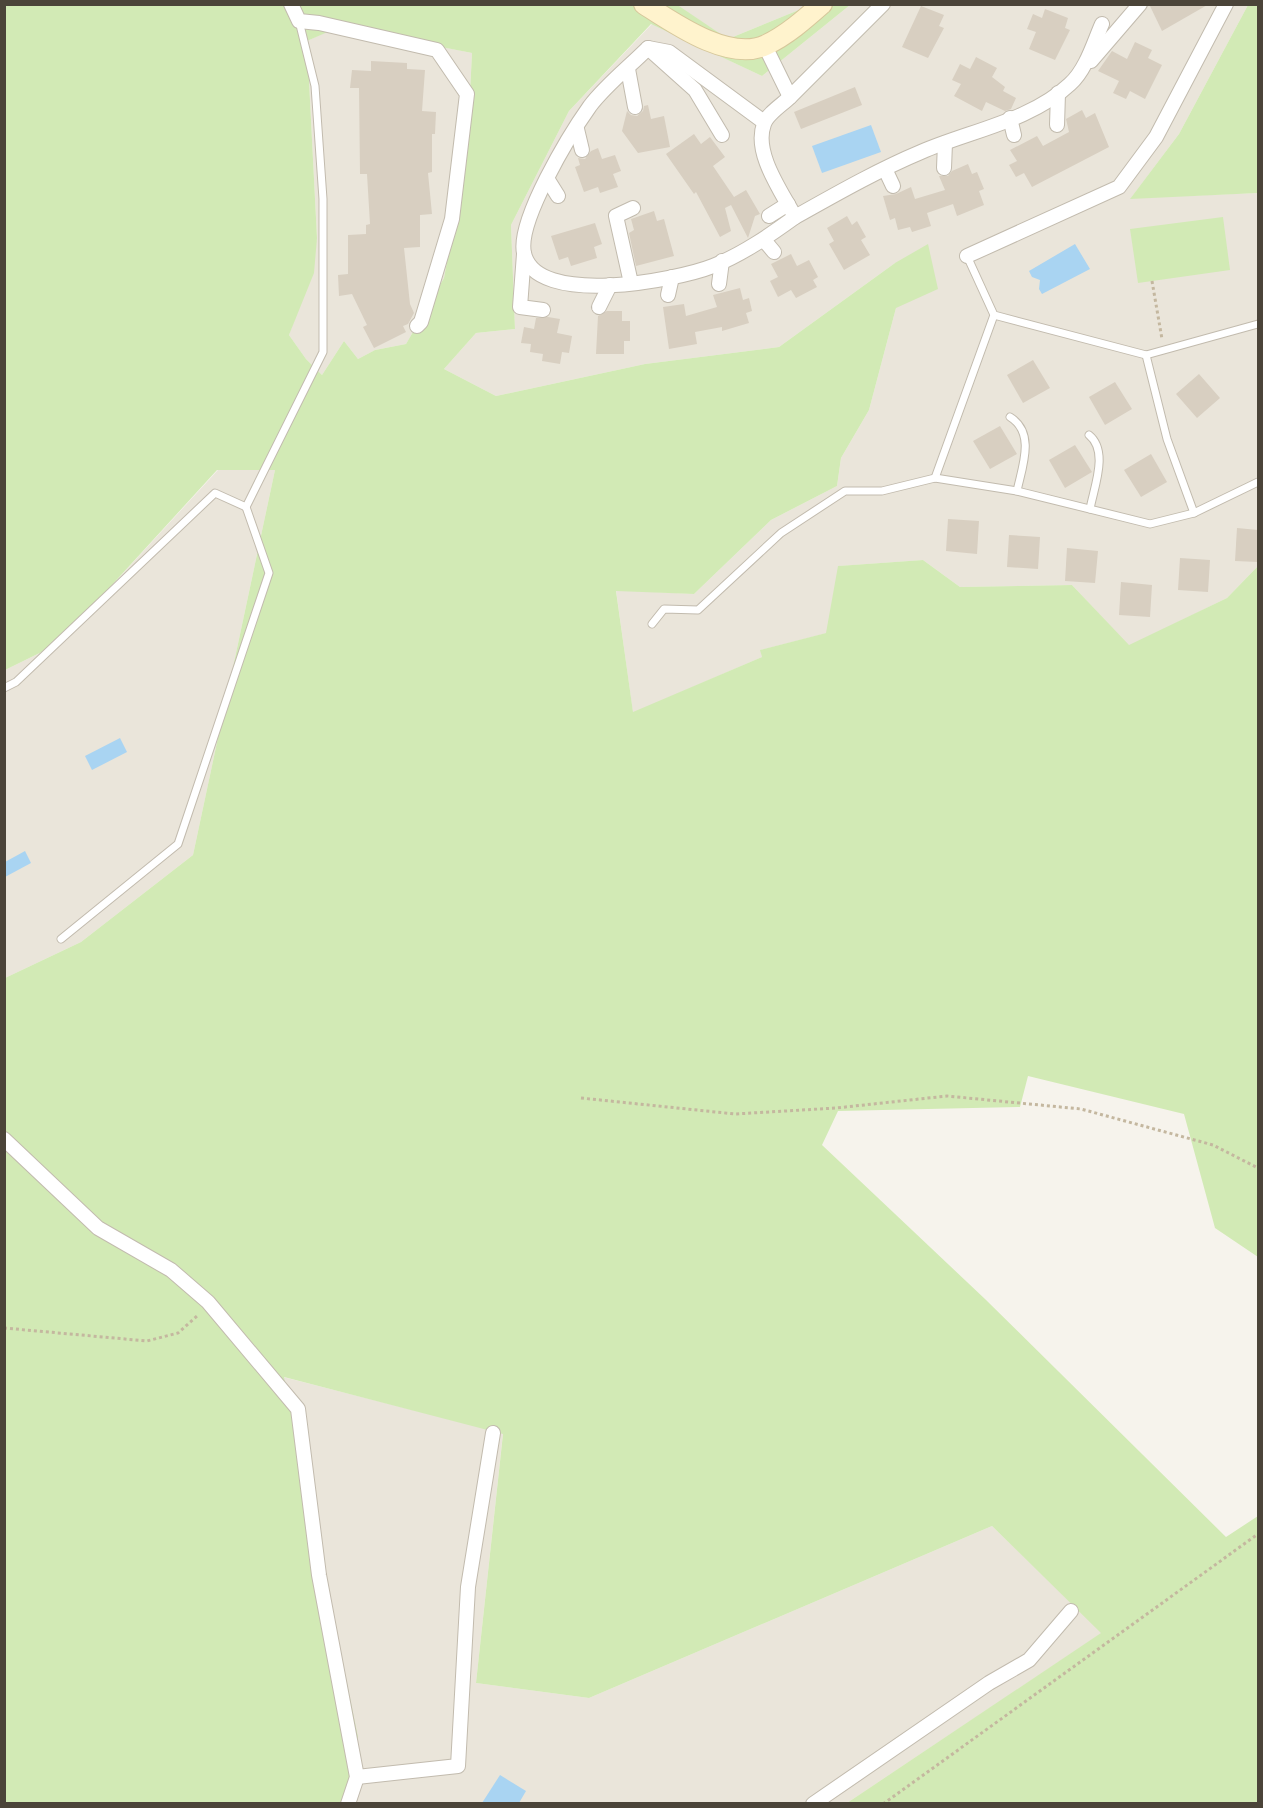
<svg xmlns="http://www.w3.org/2000/svg" width="1263" height="1808" viewBox="0 0 1263 1808" font-family="Barlow,sans-serif">
	<style>
		.residential { fill: #eae5da }
		.green { fill: #d2eab5; fill-rule: evenodd }
		.water { fill: #a9d4f2 }
		.building { fill: #d8cfc1 }
		.lines { fill: none; stroke-linecap: round; stroke-linejoin: round }
		.lane-casing { stroke: #c2bbae; stroke-width: 9 }
		.street-casing { stroke: #c2bbae; stroke-width: 16 }
		.secondary-casing { stroke: #d6c79b; stroke-width: 22 }
		.path { stroke: #c4b79f; stroke-width: 3; stroke-dasharray: 3 3; stroke-linecap: butt }
		.lane { stroke: #fff; stroke-width: 7 }
		.street { stroke: #fff; stroke-width: 14 }
		.secondary { stroke: #fff3cd; stroke-width: 20 }
	</style>
	<rect width="100%" height="100%" fill="#f6f3ec"/>
	<!-- residential -->
	<g class="residential">
		<polygon points="676,5 811,5 728,39"/>
		<polygon points="850,5 1248,5 1179,134 1131,198 1258,193 1258,566 1227,598 1129,646 1072,585 960,587 923,560 839,566 827,633 761,650 762,657 633,713 616,590 694,594 771,520 837,486 841,458 869,410 896,308 895,263 779,347 645,364 496,396 444,369 476,333 515,329 511,225 569,111 652,24 762,76"/>
		<polygon points="339,26 472,53 467,153 444,278 406,344 375,350 358,359 344,341 322,375 306,359 289,335 298,310 317,238 307,41"/>
		<polygon points="218,470 275,470 193,855 81,942 5,978 5,670 58,644"/>
		<polygon points="283,1377 503,1433 476,1683 589,1698 992,1526 1102,1633 847,1803 345,1803"/>
	</g>
	<!-- green -->
	<g class="green">
		<path d="M676 4 728 39 811 5H850L762 76 651 24 569 111 511 225 515 329 476 333 444 369 496 396 645 364 779 347 895 263 928 244 938 289 896 308 869 410 841 458 837 486 771 520 694 594 616 591 633 712 762 657 760 650 826 633 838 566 923 560 960 587 1072 585 1129 645 1227 598 1258 566V1257L1215 1228 1184 1114 1028 1076 1020 1107 838 1111 822 1145 985 1299 1226 1537 1258 1516V1803H847L1101 1633 992 1526 589 1698 476 1683 503 1434 284 1377 358 1737 345 1803H5V978L81 942 193 855 275 470H217L58 644 5 670V5ZM339 27 472 53 467 153 444 278 406 344 375 350 358 359 344 341 322 375 306 359 289 335 314 273 317 238 307 41Z"/>
		<polygon points="1248,5 1258,5 1258,193 1130,199 1179,134"/>
		<polygon points="1223,217 1230,270 1138,283 1130,229"/>
	</g>
	<!-- water -->
	<g class="water">
		<polygon points="871,125 881,152 822,173 812,146"/>
		<polygon points="1075,244 1090,269 1042,294 1039,289 1040,280 1032,277 1029,271"/>
		<polygon points="120,738 127,752 92,770 85,756"/>
		<polygon points="25,851 31,863 5,877 5,862"/>
		<polygon points="500,1775 526,1791 519,1803 482,1803"/>
	</g>
	<!-- building -->
	<g class="building">
		<polygon points="1149,4 1209,4 1162,31"/>
		<polygon points="921,6 944,15 939,26 944,28 928,58 902,47"/>
		<polygon points="1045,9 1068,18 1065,28 1070,30 1055,60 1029,49 1036,32 1027,29 1033,14 1042,18"/>
		<polygon points="1135,42 1152,50 1148,58 1162,65 1145,99 1130,91 1126,99 1113,93 1119,81 1098,71 1112,51 1127,59"/>
		<polygon points="976,57 997,68 992,77 1005,87 1003,91 1016,98 1011,109 1005,111 986,102 982,111 954,96 961,84 952,80 960,64 970,69"/>
		<polygon points="371,61 407,63 407,69 425,70 422,111 436,112 435,134 432,134 432,172 428,173 432,214 420,215 420,247 404,248 410,304 414,313 408,324 403,326 406,332 374,348 363,327 367,325 352,294 339,296 338,275 348,274 348,235 366,234 366,225 370,224 367,174 360,174 359,88 350,88 352,70 371,71"/>
		<polygon points="855,87 862,105 801,129 794,112"/>
		<polygon points="648,105 651,119 664,116 670,147 638,153 622,131 627,111 631,115 637,116 643,111 644,106"/>
		<polygon points="1082,110 1086,118 1095,113 1109,147 1032,187 1024,173 1016,177 1009,165 1017,161 1010,150 1037,136 1043,146 1069,132 1066,119"/>
		<polygon points="694,134 701,144 710,137 725,157 713,166 734,197 746,190 760,214 755,216 748,238 731,205 725,208 731,231 720,237 696,192 694,194 666,154"/>
		<polygon points="598,148 602,159 615,155 621,171 613,174 618,187 600,193 598,187 584,192 575,167 580,165 578,158 585,159 591,151"/>
		<polygon points="968,164 972,174 977,172 984,189 979,191 984,205 957,216 953,204 927,213 931,226 912,232 910,227 898,230 895,218 890,220 883,196 896,194 911,187 915,199 945,190 939,176 948,176 952,171"/>
		<polygon points="654,211 657,221 664,219 674,256 636,266 629,233 634,230 631,219"/>
		<polygon points="847,216 852,225 857,221 866,237 861,240 870,255 844,270 829,244 834,241 827,228"/>
		<polygon points="595,223 602,244 594,247 597,258 571,266 568,257 559,260 551,236"/>
		<polygon points="791,254 797,266 809,260 818,277 813,280 817,287 796,298 791,290 778,297 770,281 778,277 771,264"/>
		<polygon points="740,288 743,300 749,298 752,311 746,313 749,323 722,331 722,327 695,332 697,344 669,349 663,307 684,304 686,316 717,307 713,295"/>
		<polygon points="607,311 622,311 622,321 630,321 630,341 624,341 624,354 596,354 598,316"/>
		<polygon points="548,317 560,319 557,333 572,336 569,353 562,352 560,364 542,361 543,354 530,352 531,344 521,343 524,327 534,329 536,318"/>
		<polygon points="1033,360 1050,388 1023,403 1007,375"/>
		<polygon points="1199,374 1220,398 1197,418 1176,394"/>
		<polygon points="1115,382 1132,409 1105,425 1089,397"/>
		<polygon points="1000,426 1017,454 990,469 973,441"/>
		<polygon points="1075,445 1092,472 1065,488 1049,460"/>
		<polygon points="1151,454 1167,482 1141,497 1124,470"/>
		<polygon points="948,519 979,521 977,554 946,551"/>
		<polygon points="1237,528 1258,530 1258,562 1235,561"/>
		<polygon points="1009,535 1040,537 1038,569 1007,567"/>
		<polygon points="1067,548 1098,551 1095,583 1065,581"/>
		<polygon points="1180,558 1210,560 1208,592 1178,590"/>
		<polygon points="1121,582 1152,585 1150,617 1119,615"/>
	</g>
	<g class="lines">
		<defs>
			<g id="lane">
				<polyline points="967,256 994,315 1146,355 1258,324"/>
				<polyline points="1146,355 1167,439 1194,513"/>
				<path d="M1010 417C1036 433 1022 467 1017 491"/>
				<path d="M1089 435C1109 451 1094 487 1090 509"/>
				<polyline points="935,478 994,315"/>
				<polyline points="652,624 664,609 698,610 781,533 845,491 882,491 935,478 1017,491 1150,524 1194,513 1258,482"/>
				<polyline points="4,688 16,682 215,493 246,507 323,352 323,199 315,86 299,21"/>
				<polyline points="61,939 178,844 269,573 246,507"/>
			</g>
			<g id="street">
				<polyline points="291,4 299,21 319,23 437,50 467,94 452,219 421,322 417,326"/>
				<polyline points="765,46 790,97 883,4"/>
				<polyline points="648,48 695,90 722,135"/>
				<polyline points="1091,61 1140,4"/>
				<polyline points="628,69 635,107"/>
				<path d="M790 97C783 104 767 114 764 124 753 153 782 192 795 217 836 194 878 170 921 152 969 131 1031 121 1070 84 1086 70 1094 42 1102 24"/>
				<polyline points="1010,118 1014,135"/>
				<path d="M764 122 669 52 648 48C629 67 606 85 590 106 570 134 517 221 524 253 535 308 678 280 713 266 743 254 770 235 795 217"/>
				<polyline points="1057,125 1058,93"/>
				<polyline points="577,129 582,150"/>
				<polyline points="944,168 945,143"/>
				<polyline points="885,169 893,186"/>
				<polyline points="548,180 558,196"/>
				<polyline points="769,216 788,204"/>
				<polyline points="764,240 774,252"/>
				<polyline points="524,254 520,307 543,310"/>
				<polyline points="967,256 1119,187 1156,137 1226,4"/>
				<polyline points="631,283 616,216 633,208"/>
				<polyline points="719,284 722,261"/>
				<polyline points="668,295 672,277"/>
				<polyline points="599,307 610,285"/>
				<polyline points="4,1139 98,1228 171,1270 208,1302 298,1409 319,1575 357,1777 348,1804"/>
				<polyline points="357,1777 458,1766 468,1587 493,1433"/>
				<polyline points="813,1804 989,1683 1029,1660 1071,1611"/>
			</g>
			<path id="secondary" d="M644 4C675 24 729 62 766 45 787 35 805 19 822 4"/>
		</defs>
		<!-- lane casing -->
		<use href="#lane" class="lane-casing"/>
		<!-- street casing -->
		<use href="#street" class="street-casing"/>
		<!-- secondary casing -->
		<use href="#secondary" class="secondary-casing"/>
		<!-- path -->
		<g class="path">
			<polyline points="1152,281 1162,339"/>
			<polyline points="581,1098 735,1114 836,1108 947,1096 1081,1109 1213,1145 1258,1168"/>
			<polyline points="4,1328 147,1341 178,1333 198,1315"/>
			<polyline points="883,1804 1258,1534"/>
		</g>
		<!-- lane -->
		<use href="#lane" class="lane"/>
		<!-- street -->
		<use href="#street" class="street"/>
		<!-- secondary -->
		<use href="#secondary" class="secondary"/>
	</g>
	<!-- border -->
	<rect width="1263" height="1808" fill="none" stroke="#4b4439" stroke-width="12"/>
</svg>
